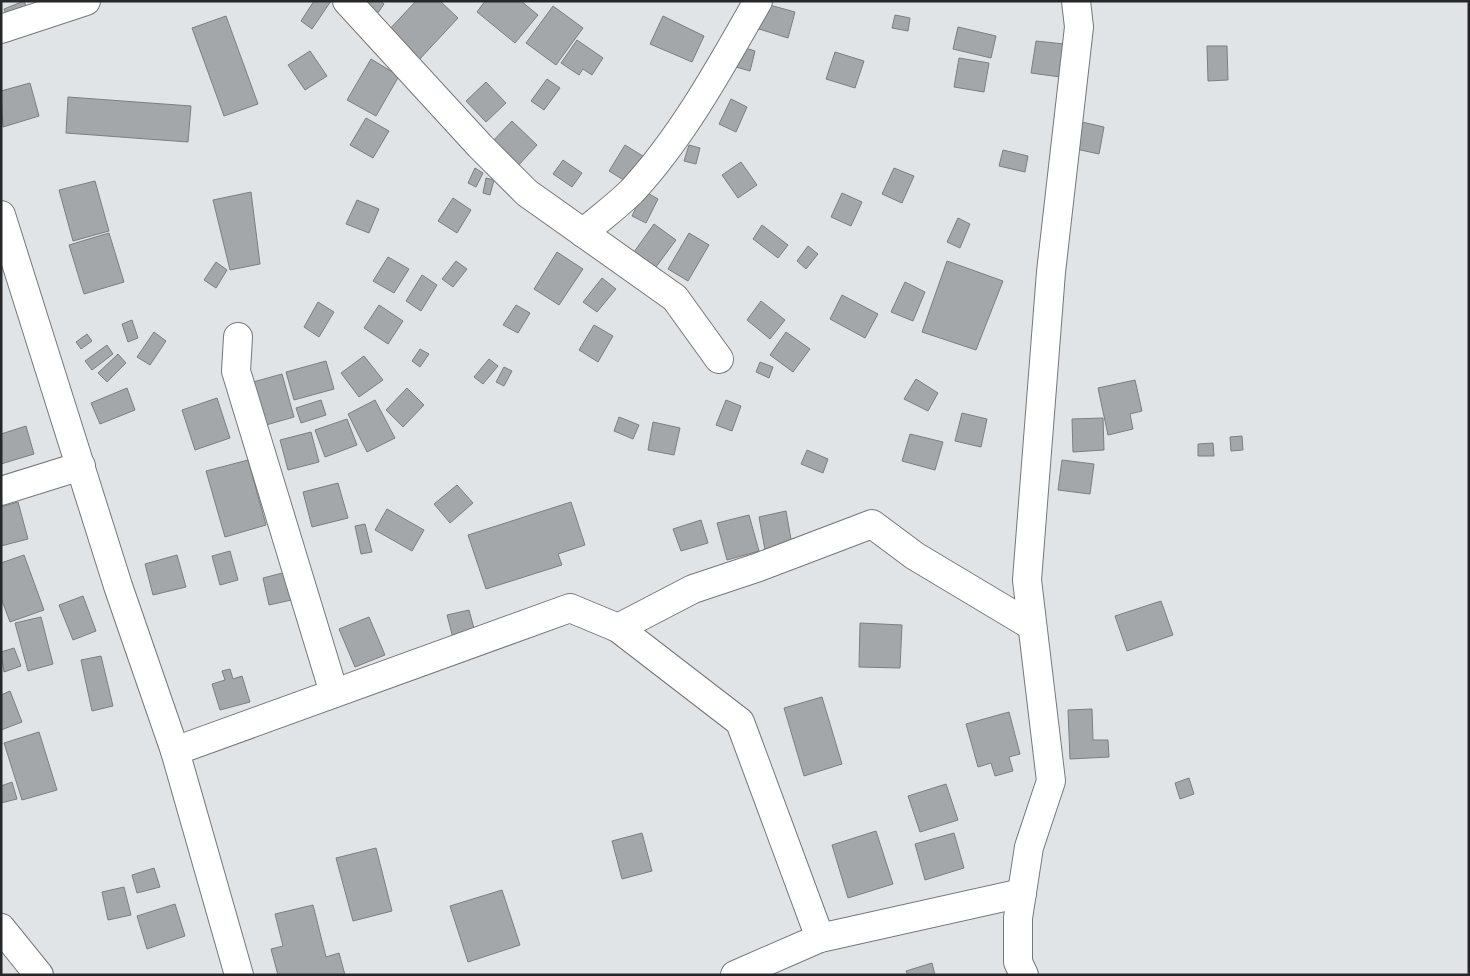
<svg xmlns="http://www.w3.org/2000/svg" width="1470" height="976" viewBox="0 0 1470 976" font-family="'Roboto Condensed',sans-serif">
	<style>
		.building { fill: #a4a7a9; stroke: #7c7f82 }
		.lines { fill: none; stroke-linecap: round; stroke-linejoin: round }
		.street-casing { stroke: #75787a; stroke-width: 30 }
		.street { stroke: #fff; stroke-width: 28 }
	</style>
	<rect width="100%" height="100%" fill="#e1e4e7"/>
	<!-- building -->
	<g class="building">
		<polygon points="24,1 29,14 9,21 4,9"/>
		<polygon points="314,1 331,1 312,29 301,21"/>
		<polygon points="367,1 380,1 384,4 373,20 360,11"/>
		<polygon points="416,1 440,1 458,18 417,62 386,33"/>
		<polygon points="485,1 521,1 538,15 515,43 477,12"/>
		<polygon points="766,4 795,12 788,38 759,29"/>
		<polygon points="553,6 583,28 556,65 526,43"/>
		<polygon points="895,15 910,18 908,31 892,28"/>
		<polygon points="226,16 258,104 224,116 192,28"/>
		<polygon points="663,16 704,36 692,62 650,44"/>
		<polygon points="958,27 996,36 991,58 953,49"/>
		<polygon points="577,40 603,58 592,75 583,69 579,75 561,63"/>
		<polygon points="1036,41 1064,44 1060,77 1031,73"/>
		<polygon points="1207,46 1227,46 1228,80 1208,81"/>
		<polygon points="742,47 755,51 750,71 736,67"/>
		<polygon points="310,51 327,76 305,90 288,65"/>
		<polygon points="835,52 864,61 855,88 826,79"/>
		<polygon points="959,58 989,63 984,92 954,87"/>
		<polygon points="371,59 399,76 376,116 347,100"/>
		<polygon points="547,79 560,88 544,110 531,101"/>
		<polygon points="486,82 506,103 486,122 466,101"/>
		<polygon points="30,83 39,116 3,127 1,91"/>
		<polygon points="68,97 191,106 188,142 66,133"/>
		<polygon points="731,99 747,107 736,132 719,124"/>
		<polygon points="366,118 389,131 373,158 350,145"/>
		<polygon points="512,121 537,145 517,167 491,143"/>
		<polygon points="1082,122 1104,127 1099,154 1076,149"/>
		<polygon points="625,145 646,158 630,184 609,171"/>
		<polygon points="689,145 700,148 696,164 684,161"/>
		<polygon points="1003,150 1028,156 1025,172 999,166"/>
		<polygon points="563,160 582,173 572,187 553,174"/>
		<polygon points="741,162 757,185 738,198 722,175"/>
		<polygon points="475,168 483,173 476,187 468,183"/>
		<polygon points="894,168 914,176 902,203 882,194"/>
		<polygon points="486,178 494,180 490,195 483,193"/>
		<polygon points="95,181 109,231 73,241 59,190"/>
		<polygon points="644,191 658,199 646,223 632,216"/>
		<polygon points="251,192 260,264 230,270 213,200"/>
		<polygon points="842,193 862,202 851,226 831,217"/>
		<polygon points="453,198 471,210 457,233 438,221"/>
		<polygon points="357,200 379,209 369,233 346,224"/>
		<polygon points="958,218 970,224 960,248 947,242"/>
		<polygon points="654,224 676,240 656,267 634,252"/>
		<polygon points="762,225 788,245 778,258 753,239"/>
		<polygon points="109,233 124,282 84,294 69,245"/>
		<polygon points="689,233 709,245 688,281 668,269"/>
		<polygon points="808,246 818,254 806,269 797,261"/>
		<polygon points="557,252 583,269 559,305 534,289"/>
		<polygon points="388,257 409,269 394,293 373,281"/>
		<polygon points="456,261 467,269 453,287 442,279"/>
		<polygon points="947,261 1003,281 976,350 922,332"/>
		<polygon points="216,262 227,270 216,288 204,280"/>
		<polygon points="422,275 437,285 421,311 406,301"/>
		<polygon points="602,278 616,289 597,312 583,302"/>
		<polygon points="905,282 925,292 913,321 891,312"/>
		<polygon points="842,295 878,314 865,338 830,319"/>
		<polygon points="761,301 785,320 770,339 747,320"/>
		<polygon points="318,302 334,312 319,337 304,327"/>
		<polygon points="379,305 403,321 388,344 364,328"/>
		<polygon points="516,305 530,313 518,333 503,325"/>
		<polygon points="132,320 138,338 128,342 122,324"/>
		<polygon points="594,325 613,336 598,362 579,350"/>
		<polygon points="154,332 166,341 150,365 137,357"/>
		<polygon points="786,332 810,349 793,372 770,355"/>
		<polygon points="87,334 92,341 81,349 76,342"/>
		<polygon points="107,345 113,354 92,370 85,361"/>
		<polygon points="420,349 429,354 420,367 412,361"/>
		<polygon points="118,354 126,363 107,382 98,373"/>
		<polygon points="364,356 383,380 359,397 341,373"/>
		<polygon points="489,359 498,366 483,384 474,377"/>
		<polygon points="326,361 334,389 294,400 286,372"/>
		<polygon points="760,362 773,367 769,378 756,372"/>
		<polygon points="504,367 512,371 504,386 496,382"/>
		<polygon points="282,374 294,417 266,425 253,382"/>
		<polygon points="916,379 938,393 928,411 904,399"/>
		<polygon points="1135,380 1142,411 1130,414 1133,429 1108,435 1098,388"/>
		<polygon points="127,388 135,410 100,424 91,403"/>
		<polygon points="407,388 424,405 403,427 386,410"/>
		<polygon points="217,398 230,438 195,450 182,410"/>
		<polygon points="321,400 326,415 301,423 296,408"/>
		<polygon points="375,400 395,438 367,452 348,414"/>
		<polygon points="726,400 741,406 732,431 716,425"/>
		<polygon points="962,413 987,419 981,447 955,441"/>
		<polygon points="619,417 639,425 633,439 614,431"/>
		<polygon points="1103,418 1104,450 1073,452 1072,419"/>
		<polygon points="347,419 357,445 325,457 315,430"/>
		<polygon points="653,422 680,428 674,455 648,450"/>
		<polygon points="26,426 34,454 1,464 1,434"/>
		<polygon points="311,432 319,462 288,470 280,440"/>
		<polygon points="910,434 943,442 935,470 902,461"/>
		<polygon points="1242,436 1243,450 1231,451 1230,437"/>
		<polygon points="1213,443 1214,456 1198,456 1198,444"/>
		<polygon points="807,450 828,459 823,473 801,464"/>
		<polygon points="248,460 266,525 225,537 206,471"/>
		<polygon points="1062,460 1094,464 1090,494 1058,490"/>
		<polygon points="338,483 348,518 312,527 303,492"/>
		<polygon points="457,485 473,503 450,523 434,504"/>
		<polygon points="18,502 28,539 1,546 1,507"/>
		<polygon points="571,502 585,545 558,554 562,565 486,589 468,535"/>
		<polygon points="387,509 424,530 412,551 375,530"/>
		<polygon points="786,511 792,545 765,550 759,517"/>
		<polygon points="749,515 759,551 727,560 717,523"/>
		<polygon points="701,520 708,543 681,551 673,529"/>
		<polygon points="365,524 372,552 361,554 355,526"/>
		<polygon points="230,551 238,580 220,585 212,556"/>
		<polygon points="24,555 44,610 10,622 1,598 1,563"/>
		<polygon points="177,555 186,587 153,595 145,564"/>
		<polygon points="290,571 296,599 269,605 263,578"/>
		<polygon points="83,596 96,631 73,640 59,605"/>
		<polygon points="1161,601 1173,635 1127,651 1115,616"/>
		<polygon points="469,610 479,647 457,653 447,615"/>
		<polygon points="41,617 53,664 28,671 15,623"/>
		<polygon points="369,617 385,655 355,667 339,629"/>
		<polygon points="860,623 902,625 900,668 859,667"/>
		<polygon points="14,648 21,666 4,672 1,652"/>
		<polygon points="101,656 113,706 92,711 81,660"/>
		<polygon points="230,669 233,679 242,676 250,702 220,710 212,684 225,680 222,671"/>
		<polygon points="10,691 22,722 1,730 1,695"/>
		<polygon points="822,697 842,764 804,776 784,708"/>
		<polygon points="1092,709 1093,740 1108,740 1109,757 1070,759 1068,710"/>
		<polygon points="1009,712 1020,754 1009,757 1013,771 995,776 991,763 978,767 966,724"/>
		<polygon points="39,732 57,790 22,800 4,743"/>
		<polygon points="1189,778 1194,794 1180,799 1175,783"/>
		<polygon points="12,782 17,799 1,803 1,786"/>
		<polygon points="946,784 958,820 920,832 908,796"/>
		<polygon points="876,831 893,884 848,898 832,845"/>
		<polygon points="642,833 652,871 622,879 612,841"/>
		<polygon points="954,833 964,868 925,880 915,844"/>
		<polygon points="376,848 392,911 353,921 336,858"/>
		<polygon points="154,868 160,887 137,893 132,875"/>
		<polygon points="124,887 131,915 108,920 102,892"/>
		<polygon points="502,890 520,945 468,962 450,906"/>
		<polygon points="175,904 185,936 147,949 137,916"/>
		<polygon points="313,905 326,957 339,953 345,975 278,975 271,949 283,946 275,914"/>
		<polygon points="932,963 935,975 908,975 906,971"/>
	</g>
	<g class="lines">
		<defs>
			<g id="street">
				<polyline points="347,1 480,146 527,193 675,298 719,359"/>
				<polyline points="1,29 86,1"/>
				<polyline points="1,215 118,586 175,751 239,975"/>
				<path d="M583 233C599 219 617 206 632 191 683 136 721 66 758 1"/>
				<polyline points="238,337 236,371 334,693"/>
				<polyline points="1,491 81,466"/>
				<polyline points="618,628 693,589 759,567 872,524 915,556 1032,626"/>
				<polyline points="175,751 570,608 618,628 740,722 820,938"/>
				<polyline points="1,928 39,975"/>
				<polyline points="735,975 820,938 1022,893"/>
				<polyline points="1024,975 1018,962 1018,918 1029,847 1051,781 1027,580 1051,272 1079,27 1076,1"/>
			</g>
		</defs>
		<!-- street casing -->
		<use href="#street" class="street-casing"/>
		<!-- street -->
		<use href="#street" class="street"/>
	</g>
	<!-- border -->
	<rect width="1470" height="976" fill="none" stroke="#252728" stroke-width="5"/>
</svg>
